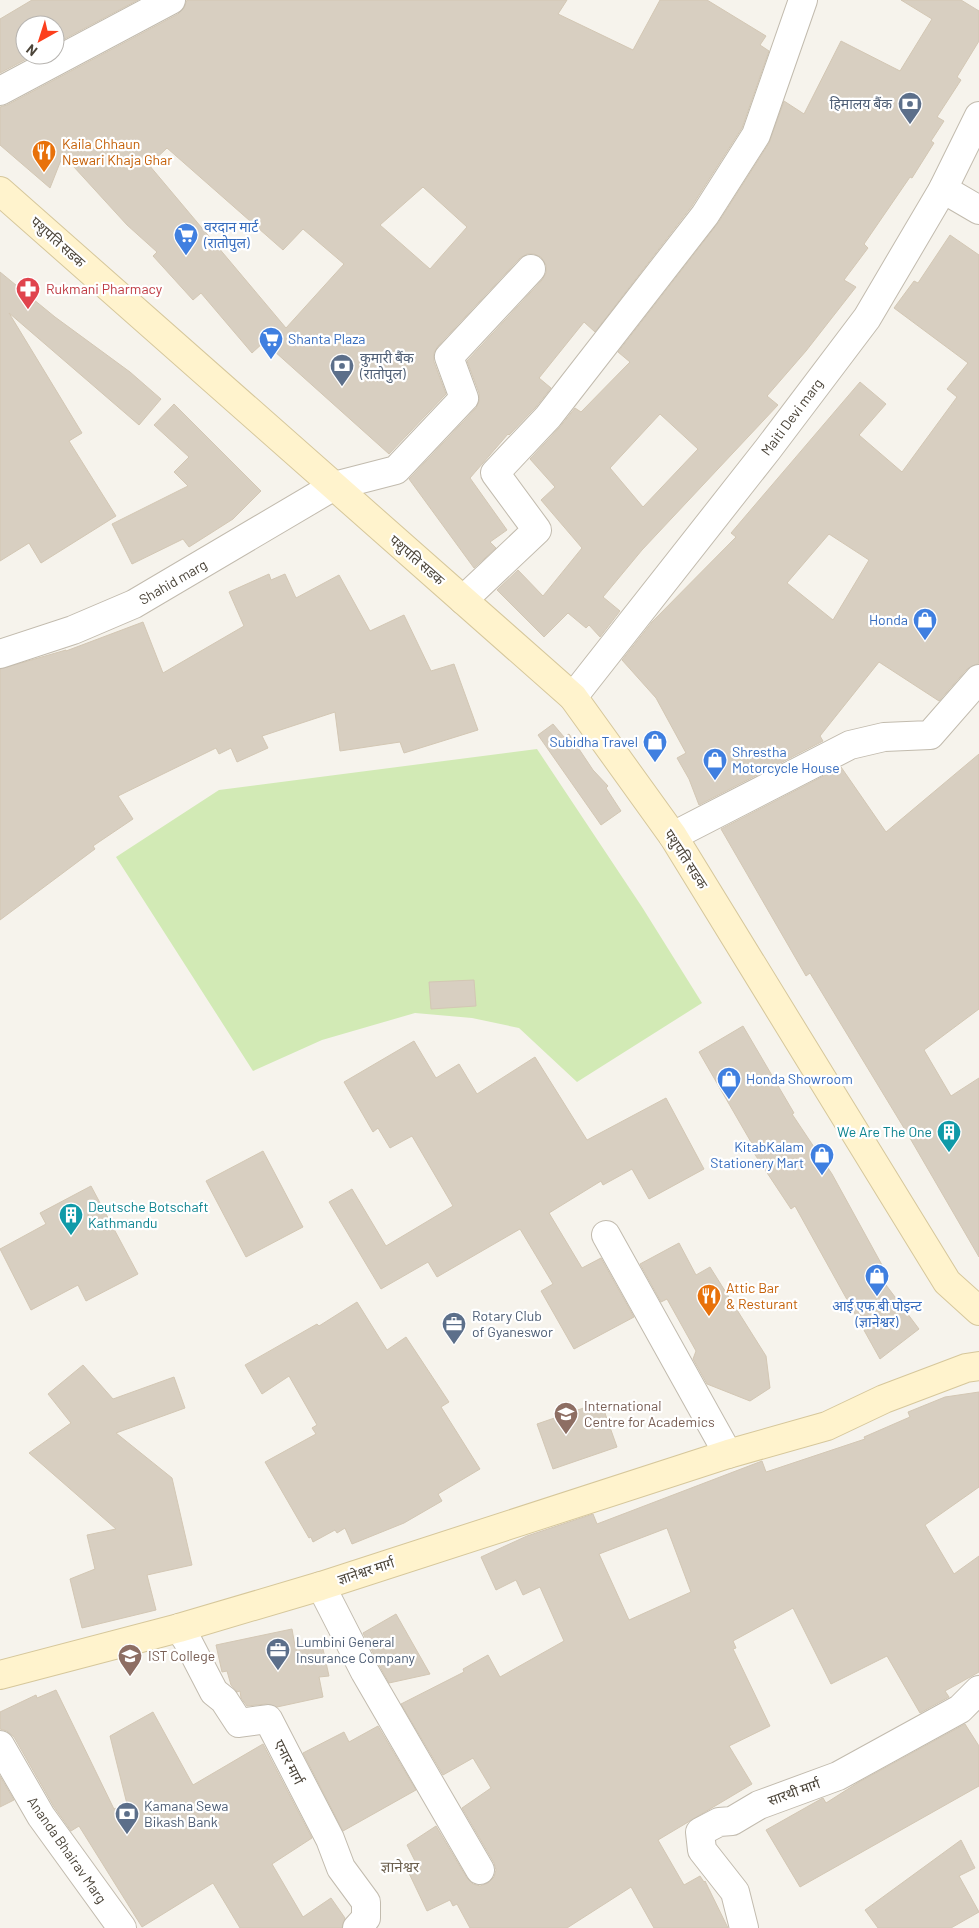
<svg xmlns="http://www.w3.org/2000/svg" width="979" height="1928" viewBox="0 0 979 1928" font-family="Barlow,'Noto Sans Devanagari',sans-serif">
	<style>
		.green { fill: #d2eab5 }
		.building { fill: #d8cfc1; stroke: #d3c7b4; fill-rule: evenodd }
		.lines { fill: none; stroke-linecap: round; stroke-linejoin: round }
		.street-casing { stroke: #c2bbae; stroke-width: 30 }
		.secondary-casing { stroke: #d6c79b; stroke-width: 30 }
		.street { stroke: #fff; stroke-width: 28 }
		.secondary { stroke: #fff3cd; stroke-width: 28 }
		.labels { text-anchor: middle; stroke-width: 4.5; stroke-linejoin: round; paint-order: stroke }
		.service-label { font-size: 14px; fill: #4e5e75; stroke: #fff; text-anchor: start }
		.food-label { font-size: 14px; fill: #c56008; stroke: #fff; text-anchor: start }
		.shop-label { font-size: 14px; fill: #366cbe; stroke: #fff; text-anchor: start }
		.street-label { font-size: 14px; fill: #4b4439; stroke: #fff }
		.health-label { font-size: 14px; fill: #be3a42; stroke: #fff; text-anchor: start }
		.culture-label { font-size: 14px; fill: #0d838f; stroke: #fff; text-anchor: end }
		.education-label { font-size: 14px; fill: #785e54; stroke: #fff; text-anchor: start }
		.neighbourhood-label { font-size: 15px; fill: #6e6250; stroke: #fff }
	</style>
	<rect width="100%" height="100%" fill="#f6f3ec"/>
	<!-- green -->
	<polygon class="green" points="537,749 642,907 702,1003 577,1082 519,1028 472,1018 415,1013 322,1040 253,1071 116,857 219,790"/>
	<!-- building -->
	<g class="building">
		<polygon points="32,0 138,0 55,44 55,25 25,25 25,55 34,55 0,73 0,19"/>
		<path d="M187 0H567L558 14 633 50 660 0H707L766 36 760 45 769 51 742 128 692 206 595 332 584 322 539 378 551 388 536 407 509 435 508 434 470 478 507 530 490 542 496 548 474 568 409 479 476 408 479 401V393L467 361 542 280 546 273V265L541 257 534 254H527L520 258 438 346 434 353V362L446 394 389 454 264 342 252 353 201 293 193 300 153 256 157 252 127 225 63 155 50 188 0 145V107L7 105 178 14 184 8ZM167 148 283 250 303 229 344 264 286 328 149 165ZM423 187 467 227 430 269 380 225Z"/>
		<path d="M901 0H961L979 11V41L957 77 961 80 937 117 944 121 931 141 934 143 912 178 910 177 864 244 868 248 844 280 856 287 806 351 767 396 778 405 642 550 603 597 620 611 600 637 589 625 586 628 568 613 544 637 497 590 518 570 543 596 582 548 541 500 555 487 530 459 559 428 575 408 581 412 630 362 618 352 718 223 769 143 784 101 804 114 841 41 900 71 932 19ZM660 414 698 449 643 507 610 468Z"/>
		<path d="M950 235 979 255V663L967 669 939 701 879 662 820 736 823 741 699 805 689 779 677 758 686 753 656 698 622 660 652 622 736 537 731 533 860 382 886 404 859 435 902 472 957 397 947 389 968 363 894 308 914 281 918 283ZM829 534 869 560 833 620 787 583Z"/>
		<polygon points="0,272 55,317 130,372 161,399 139,425 9,313 82,433 69,441 116,516 41,563 29,543 0,561"/>
		<polygon points="174,404 261,491 233,519 189,547 183,539 132,564 112,524 188,486 174,472 189,457 154,425"/>
		<polygon points="269,574 271,580 285,574 296,598 339,575 370,631 404,615 431,671 454,664 478,730 404,753 400,742 340,751 335,712 262,736 268,748 237,762 231,748 219,754 216,748 118,796 133,819 93,846 95,849 0,920 0,669 66,650 66,651 143,622 163,673 244,626 229,592"/>
		<polygon points="553,724 564,737 569,734 593,770 608,786 606,788 621,811 601,825 538,735"/>
		<polygon points="979,754 979,1009 924,1050 951,1096 979,1078 979,1257 907,1133 810,973 806,976 721,829 841,767 886,832"/>
		<polygon points="474,980 476,1006 431,1009 429,982"/>
		<polygon points="743,1026 794,1113 792,1114 832,1174 882,1265 874,1269 919,1329 880,1359 795,1206 791,1209 748,1144 751,1142 699,1052"/>
		<polygon points="414,1041 436,1078 459,1064 477,1094 535,1057 587,1140 666,1098 704,1169 649,1199 632,1169 603,1185 601,1181 549,1213 582,1268 601,1258 634,1317 574,1349 541,1291 553,1284 520,1229 437,1277 428,1262 381,1289 329,1202 352,1189 386,1246 453,1206 412,1136 390,1148 378,1128 373,1132 344,1082"/>
		<polygon points="263,1151 303,1227 246,1257 206,1181"/>
		<polygon points="91,1186 138,1274 86,1301 78,1285 31,1310 0,1249 46,1224 40,1213"/>
		<polygon points="679,1243 696,1275 710,1267 766,1356 770,1388 750,1401 707,1384 693,1359 696,1351 667,1299 661,1302 640,1264"/>
		<polygon points="357,1302 387,1350 406,1337 449,1402 441,1407 480,1469 438,1494 442,1501 404,1523 352,1544 345,1528 337,1533 335,1530 313,1542 311,1537 309,1538 265,1462 316,1434 312,1428 317,1425 289,1376 262,1394 245,1365 317,1324 319,1326"/>
		<polygon points="83,1365 113,1399 174,1377 185,1408 116,1433 172,1478 192,1565 147,1575 156,1610 82,1628 70,1579 95,1569 87,1535 116,1529 29,1453 71,1423 48,1394"/>
		<path d="M979 1392V1487L925 1525 954 1574 979 1556V1672L945 1691 949 1697 920 1713 887 1656 831 1684 793 1608 733 1641 736 1648 733 1649 770 1726 729 1746 752 1784 658 1840 684 1885 700 1876 704 1882 705 1881 728 1928H654L631 1887 567 1928H470L457 1904 453 1906 450 1900 427 1911 406 1867 416 1863 407 1845 436 1826 467 1878 473 1884 480 1886 488 1883 494 1877 496 1870 494 1863 462 1808 491 1788 473 1758 443 1775 401 1704 464 1672 463 1669 488 1655 500 1677 564 1641 540 1587 523 1595 516 1580 496 1590 481 1557 527 1536 593 1514 597 1524 762 1461 766 1472 865 1439 864 1437 910 1417 908 1412 945 1397ZM667 1528 691 1592 629 1620 599 1554Z"/>
		<polygon points="601,1402 617,1447 553,1469 537,1424"/>
		<polygon points="396,1614 430,1674 389,1683 379,1665 363,1633"/>
		<polygon points="292,1629 295,1646 321,1640 329,1676 319,1677 323,1697 277,1707 266,1704 247,1706 241,1698 240,1691 237,1692 231,1685 227,1671 222,1672 216,1645"/>
		<polygon points="56,1690 114,1809 127,1804 110,1736 153,1712 193,1785 263,1744 312,1838 272,1864 303,1917 331,1898 345,1918 342,1928 240,1928 213,1883 142,1927 79,1826 71,1831 54,1807 14,1737 7,1731 0,1729 0,1712 36,1695 37,1698"/>
		<polygon points="965,1724 979,1746 979,1786 800,1887 766,1830 821,1799 823,1798 826,1803 859,1782"/>
		<polygon points="378,1726 416,1790 343,1831 303,1753 344,1732 349,1742"/>
		<polygon points="0,1776 14,1800 0,1807"/>
		<polygon points="961,1840 975,1868 959,1876 979,1912 951,1928 878,1928 865,1910"/>
	</g>
	<g class="lines">
		<defs>
			<g id="street">
				<polyline points="0,91 171,0"/>
				<polyline points="943,189 979,210"/>
				<polyline points="463,600 537,530 495,473 548,417 705,215 756,135 803,0"/>
				<polyline points="0,654 73,630 134,604 334,486 396,470 464,398 449,357 531,269"/>
				<polyline points="573,697 768,449 867,318 943,189 979,116"/>
				<polyline points="673,836 850,745 884,737 930,735 979,679"/>
				<polyline points="606,1235 728,1454"/>
				<polyline points="321,1586 365,1672 480,1870"/>
				<polyline points="179,1628 187,1640 214,1692 224,1700 239,1723 268,1719 330,1839 341,1868 366,1902 366,1918 357,1928"/>
				<polyline points="0,1745 41,1816 122,1928"/>
				<polyline points="744,1928 735,1892 702,1850 700,1832 719,1822 732,1821 759,1805 838,1776 960,1709 979,1690"/>
			</g>
			<g id="secondary">
				<polyline points="0,191 573,697 673,836 947,1282 979,1311"/>
				<polyline points="0,1675 179,1628 321,1586 728,1454 827,1426 884,1399 966,1368 979,1366"/>
			</g>
		</defs>
		<!-- street casing -->
		<use href="#street" class="street-casing"/>
		<!-- secondary casing -->
		<use href="#secondary" class="secondary-casing"/>
		<!-- street -->
		<use href="#street" class="street"/>
		<!-- secondary -->
		<use href="#secondary" class="secondary"/>
	</g>
	<!-- icons -->
	<defs>
		<symbol id="bank-pin" viewBox="-11 -11 22 30"><path d="M0 17L-7.5 6A9.5 9.5 0 1 1 7.5 6Z" fill="#5c6f8a" stroke="#fff"/><path d="M-6-4H6V4H-6ZM0-2.3a2.3 2.3 0 1 0 0 4.6a2.3 2.3 0 1 0 0-4.6Z" fill="#fff"/></symbol>
		<symbol id="restaurant-pin" viewBox="-11 -11 22 30"><path d="M0 17L-7.5 6A9.5 9.5 0 1 1 7.5 6Z" fill="#e8710a" stroke="#fff"/><path d="M-5-6h1v4h1v-4h1v4h1v-4h1v5L-1.5 .5V6h-2V.5L-5-1ZM5-6V6H3V1.5H1.5Q1.5-4 5-6Z" fill="#fff"/></symbol>
		<symbol id="supermarket-pin" viewBox="-11 -11 22 30"><path d="M0 17L-7.5 6A9.5 9.5 0 1 1 7.5 6Z" fill="#3f7fe0" stroke="#fff"/><path d="M-6-5.5h2.5l.6 2H6L4.5 2H-2.5L-4.4-4H-6ZM-1.5 3.2a1.3 1.3 0 1 0 .1 0ZM3 3.2a1.3 1.3 0 1 0 .1 0Z" fill="#fff"/></symbol>
		<symbol id="pharmacy-pin" viewBox="-11 -11 22 30"><path d="M0 17L-7.5 6A9.5 9.5 0 1 1 7.5 6Z" fill="#e0444e" stroke="#fff"/><path d="M-2-6h4v4h4v4h-4v4h-4v-4h-4v-4h4Z" fill="#fff"/></symbol>
		<symbol id="shop-pin" viewBox="-11 -11 22 30"><path d="M0 17L-7.5 6A9.5 9.5 0 1 1 7.5 6Z" fill="#3f7fe0" stroke="#fff"/><path d="M-5-2.5h2.3a2.7 3.5 0 0 1 5.4 0H5L5.5 6h-11ZM-1.5-2.5h3a1.5 2.3 0 0 0-3 0Z" fill="#fff"/></symbol>
		<symbol id="building-pin" viewBox="-11 -11 22 30"><path d="M0 17L-7.5 6A9.5 9.5 0 1 1 7.5 6Z" fill="#0f9aa8" stroke="#fff"/><path d="M-4-6H4V6H1V3H-1V6H-4ZM-2.5-4.3h1.7v1.8h-1.7ZM.8-4.3h1.7v1.8H.8ZM-2.5-1h1.7V.8h-1.7ZM.8-1h1.7V.8H.8Z" fill="#fff"/></symbol>
		<symbol id="office-pin" viewBox="-11 -11 22 30"><path d="M0 17L-7.5 6A9.5 9.5 0 1 1 7.5 6Z" fill="#5c6f8a" stroke="#fff"/><path d="M-6-3h4V-5.5h4V-3h4V5H-6ZM-1-4.5V-3h2v-1.5ZM-6 0V1H6V0Z" fill="#fff"/></symbol>
		<symbol id="university-pin" viewBox="-11 -11 22 30"><path d="M0 17L-7.5 6A9.5 9.5 0 1 1 7.5 6Z" fill="#8d6e63" stroke="#fff"/><path d="M0-5L7-2L0 1L-7-2ZM-4 1L0 2.5L4 1V4Q0 6-4 4Z" fill="#fff"/></symbol>
	</defs>
	<g fill-rule="evenodd">
		<use href="#bank-pin" x="896" y="90" width="28" height="38"/>
		<use href="#restaurant-pin" x="30" y="138" width="28" height="38"/>
		<use href="#supermarket-pin" x="172" y="221" width="28" height="38"/>
		<use href="#pharmacy-pin" x="14" y="275" width="28" height="38"/>
		<use href="#supermarket-pin" x="257" y="325" width="28" height="38"/>
		<use href="#bank-pin" x="328" y="352" width="28" height="38"/>
		<use href="#shop-pin" x="911" y="606" width="28" height="38"/>
		<use href="#shop-pin" x="641" y="728" width="28" height="38"/>
		<use href="#shop-pin" x="701" y="746" width="28" height="38"/>
		<use href="#shop-pin" x="715" y="1065" width="28" height="38"/>
		<use href="#building-pin" x="935" y="1118" width="28" height="38"/>
		<use href="#shop-pin" x="808" y="1141" width="28" height="38"/>
		<use href="#building-pin" x="57" y="1201" width="28" height="38"/>
		<use href="#shop-pin" x="863" y="1262" width="28" height="38"/>
		<use href="#restaurant-pin" x="695" y="1282" width="28" height="38"/>
		<use href="#office-pin" x="440" y="1310" width="28" height="38"/>
		<use href="#university-pin" x="552" y="1400" width="28" height="38"/>
		<use href="#office-pin" x="264" y="1636" width="28" height="38"/>
		<use href="#university-pin" x="116" y="1642" width="28" height="38"/>
		<use href="#bank-pin" x="113" y="1800" width="28" height="38"/>
	</g>
	<g class="labels">
		<!-- service labels -->
		<g class="service-label">
			<text x="892" y="109" text-anchor="end">हिमालय बैंक</text>
			<text x="360" y="363">कुमारी बैंक<tspan x="360" dy="16">(रातोपुल)</tspan></text>
			<text x="472" y="1321">Rotary Club<tspan x="472" dy="16">of Gyaneswor</tspan></text>
			<text x="296" y="1647">Lumbini General<tspan x="296" dy="16">Insurance Company</tspan></text>
			<text x="144" y="1811">Kamana Sewa<tspan x="144" dy="16">Bikash Bank</tspan></text>
		</g>
		<!-- food labels -->
		<g class="food-label">
			<text x="62" y="149">Kaila Chhaun<tspan x="62" dy="16">Newari Khaja Ghar</tspan></text>
			<text x="726" y="1293">Attic Bar<tspan x="726" dy="16">&amp; Resturant</tspan></text>
		</g>
		<!-- shop labels -->
		<g class="shop-label">
			<text x="204" y="232">वरदान मार्ट<tspan x="204" dy="16">(रातोपुल)</tspan></text>
			<text x="288" y="344">Shanta Plaza</text>
			<text x="908" y="625" text-anchor="end">Honda</text>
			<text x="638" y="747" text-anchor="end">Subidha Travel</text>
			<text x="732" y="757">Shrestha<tspan x="732" dy="16">Motorcycle House</tspan></text>
			<text x="746" y="1084">Honda Showroom</text>
			<text x="804" y="1152" text-anchor="end">KitabKalam<tspan x="804" dy="16">Stationery Mart</tspan></text>
			<text x="877" y="1311" text-anchor="middle">आई एफ बी पोइन्ट<tspan x="877" dy="16">(ज्ञानेश्वर)</tspan></text>
		</g>
		<!-- street labels -->
		<g class="street-label">
			<text transform="translate(58 242) rotate(42)" y="5">पशुपति सडक</text>
			<text transform="translate(792 417) rotate(-53)" y="5">Maiti Devi marg</text>
			<text transform="translate(417 560) rotate(41)" y="5">पशुपति सडक</text>
			<text transform="translate(173 582) rotate(-30)" y="5">Shahid marg</text>
			<text transform="translate(686 859) rotate(57)" y="5">पशुपति सडक</text>
			<text transform="translate(366 1571) rotate(-18)" y="5">ज्ञानेश्वर मार्ग</text>
			<text transform="translate(289 1762) rotate(63)" y="5">एनार मार्ग</text>
			<text transform="translate(794 1792) rotate(-20)" y="5">सारथी मार्ग</text>
			<text transform="translate(67 1850) rotate(55)" y="5">Ananda Bhairav Marg</text>
		</g>
		<!-- health labels -->
		<g class="health-label">
			<text x="46" y="294">Rukmani Pharmacy</text>
		</g>
		<!-- culture labels -->
		<g class="culture-label">
			<text x="932" y="1137">We Are The One</text>
			<text x="88" y="1212" text-anchor="start">Deutsche Botschaft<tspan x="88" dy="16">Kathmandu</tspan></text>
		</g>
		<!-- education labels -->
		<g class="education-label">
			<text x="584" y="1411">International<tspan x="584" dy="16">Centre for Academics</tspan></text>
			<text x="148" y="1661">IST College</text>
		</g>
		<!-- neighbourhood labels -->
		<g class="neighbourhood-label">
			<text x="400" y="1872">ज्ञानेश्वर</text>
		</g>
	</g>
	<!-- north arrow -->
	<g transform="translate(40 40) rotate(219)"><circle r="24" fill="#ffffff" stroke="#b7b4b0"/>
	<path d="M0-4L9 19L0 12L-9 19Z" fill="#fc3f1d"/>
	<text y="-8" font-size="14" font-weight="bold" text-anchor="middle" fill="#4b4439">N</text>
	</g>
</svg>
